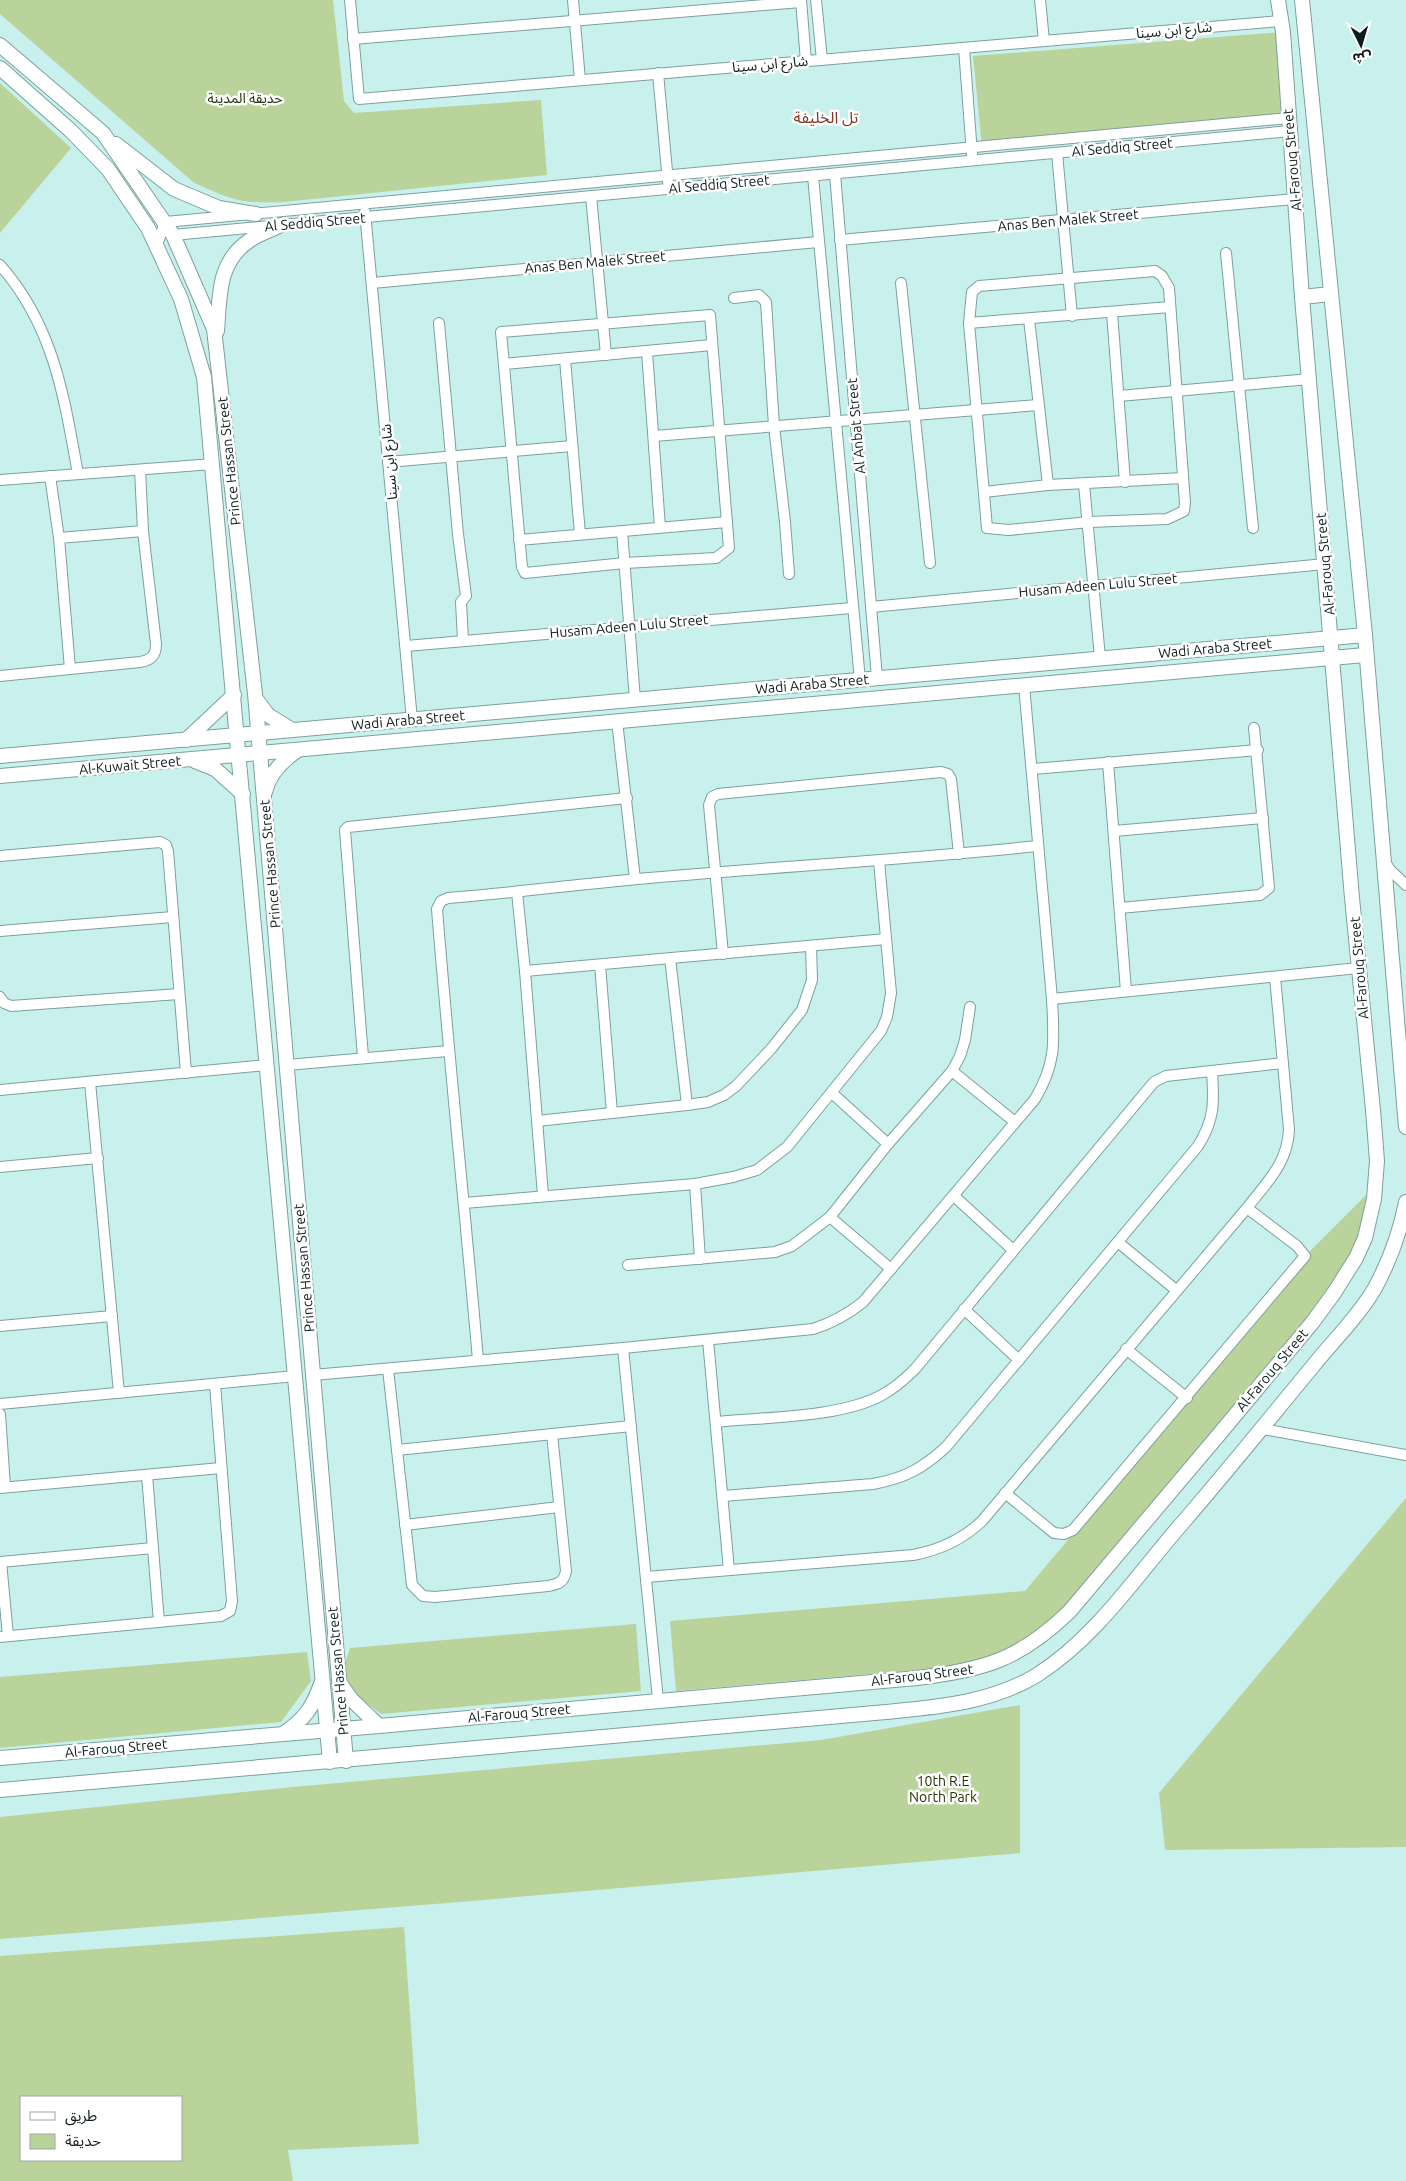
<svg xmlns="http://www.w3.org/2000/svg" width="1406" height="2181" viewBox="0 0 1406 2181" font-family="Ubuntu,'Noto Sans Arabic',sans-serif">
	<style>
		.green { fill: #b9d39b; fill-rule: evenodd }
		.lines { fill: none; stroke-linecap: round; stroke-linejoin: round }
		.minor-casing { stroke: #7ba19e; stroke-width: 12 }
		.major-casing { stroke: #7ba19e; stroke-width: 16 }
		.minor { stroke: #fff; stroke-width: 10 }
		.major { stroke: #fff; stroke-width: 14 }
		.labels { text-anchor: middle; stroke-width: 5; stroke-linejoin: round; paint-order: stroke }
		.street-label { font-size: 14px; fill: #0e1d1c; stroke: #fff }
		.park-label { font-size: 14px; fill: #233502; stroke: #fff }
		.quarter-label { font-size: 16px; fill: #7d3828; stroke: #fff }
	</style>
	<rect width="100%" height="100%" fill="#c8f1ed"/>
	<!-- green -->
	<g class="green">
		<path d="M0 0H333L344 101 354 113 541 100 547 175 284 202C241 204 231 200 193 182L0 14Z"/>
		<polygon points="1283,32 1289,118 982,147 973,56"/>
		<polygon points="0,83 71,148 0,233"/>
		<polygon points="1373,1188 1375,1190 1346,1276 1048,1632 988,1661 962,1666 676,1691 670,1621 1025,1591 1312,1249"/>
		<polygon points="1406,1498 1406,1847 1165,1850 1159,1793"/>
		<polygon points="636,1624 641,1691 381,1714 339,1682 350,1648"/>
		<polygon points="307,1652 311,1681 281,1722 0,1748 0,1677"/>
		<polygon points="1020,1705 1020,1853 460,1902 0,1939 0,1817 293,1787 821,1740"/>
		<path d="M404 1927 419 2144 288 2150 293 2181H0V1956ZM21 2097H181V2160H21Z"/>
	</g>
	<g class="lines">
		<defs>
			<g id="minor">
				<polyline points="350,0 359,99 1280,21"/>
				<polyline points="573,0 580,80"/>
				<polyline points="801,0 806,61"/>
				<polyline points="816,0 822,60"/>
				<polyline points="1040,0 1044,41"/>
				<polyline points="353,39 801,2"/>
				<polyline points="964,48 972,154"/>
				<polyline points="658,73 668,182"/>
				<polyline points="1057,153 1072,316"/>
				<polyline points="835,174 877,678"/>
				<polyline points="813,176 860,680"/>
				<polyline points="591,196 606,355"/>
				<polyline points="365,212 412,720"/>
				<polyline points="169,233 173,235 1290,131"/>
				<polyline points="840,240 1295,199"/>
				<polyline points="157,245 165,222 1289,118"/>
				<polyline points="1226,253 1253,528"/>
				<path d="M0 265C54 326 64 397 78 474"/>
				<polygon points="1155,271 1162,276 1169,288 1185,503 1184,511 1167,519 1089,522 1009,530 987,528 969,323 972,292 979,286"/>
				<polyline points="372,283 818,242"/>
				<polyline points="901,283 930,563"/>
				<polyline points="734,298 759,295 766,302 774,426 785,522 789,574"/>
				<polyline points="1112,313 1125,482"/>
				<polygon points="710,315 729,548 716,558 625,563 525,573 522,567 501,332"/>
				<polyline points="1029,319 1048,485"/>
				<polyline points="439,323 458,534 466,596 461,602 463,640"/>
				<polyline points="969,323 1170,307"/>
				<polyline points="647,352 660,527"/>
				<polyline points="565,359 580,534"/>
				<polyline points="504,364 712,345"/>
				<polyline points="1119,396 1310,379"/>
				<polyline points="654,436 1038,405"/>
				<polyline points="388,462 572,446"/>
				<polyline points="50,476 59,538"/>
				<polyline points="0,480 213,464"/>
				<polyline points="1084,484 1100,658"/>
				<polyline points="984,492 1048,485 1183,478"/>
				<polyline points="622,531 635,700"/>
				<polyline points="519,540 727,522"/>
				<polyline points="871,607 1325,564"/>
				<polyline points="406,646 852,608"/>
				<polyline points="70,669 59,538 143,531"/>
				<path d="M0 676 140 662C152 660 156 655 156 644L143 531 140 470"/>
				<polyline points="617,721 635,879"/>
				<polyline points="1108,762 1126,991"/>
				<polyline points="1033,769 1258,750"/>
				<polyline points="1114,831 1263,818"/>
				<polyline points="0,856 160,842 166,845 168,851 186,1073"/>
				<polyline points="1385,862 1390,870 1406,885"/>
				<polyline points="517,892 525,971 543,1195"/>
				<polyline points="1120,908 1260,895 1269,888 1254,728"/>
				<polyline points="0,931 173,917"/>
				<polyline points="723,954 709,805 712,797 718,794 941,772 948,774 951,779 959,854"/>
				<polyline points="670,958 687,1105"/>
				<polyline points="600,965 612,1113"/>
				<polyline points="525,971 886,939"/>
				<polyline points="0,997 4,1003 11,1006 179,994"/>
				<polyline points="1052,999 1358,968"/>
				<polyline points="363,1057 345,830 348,827 627,798"/>
				<polyline points="287,1065 448,1051"/>
				<polyline points="952,1071 1015,1122"/>
				<polyline points="90,1082 119,1393"/>
				<polyline points="0,1090 267,1065"/>
				<polyline points="832,1093 888,1144"/>
				<polyline points="537,1121 687,1105 708,1102 724,1095 736,1086 771,1049 802,1010 812,980 811,946"/>
				<polyline points="0,1167 98,1158"/>
				<polyline points="695,1184 700,1259"/>
				<polyline points="954,1196 1013,1250"/>
				<polyline points="464,1203 695,1184 733,1177 757,1170 787,1147 881,1031 887,1017 891,993 879,861"/>
				<polyline points="830,1217 891,1269"/>
				<polyline points="1119,1243 1176,1290"/>
				<polyline points="628,1265 775,1252 792,1246 830,1217 888,1144 952,1071 960,1056 965,1040 970,1007"/>
				<polyline points="964,1309 1019,1360"/>
				<polyline points="0,1326 112,1316"/>
				<polyline points="708,1340 729,1570"/>
				<polyline points="623,1348 658,1700"/>
				<polyline points="1126,1349 1187,1398"/>
				<path d="M478 1360C465 1210 449 1060 437 909L441 901 448 898C511 893 574 885 637 879 770 867 904 860 1037 846"/>
				<path d="M388 1369 412 1585 423 1596 435 1597 548 1586C559 1584 564 1582 566 1571L552 1434"/>
				<path d="M313 1375 623 1348 813 1329C832 1323 847 1315 863 1302L1035 1099C1057 1062 1054 1040 1052 999L1024 685"/>
				<polyline points="0,1404 295,1376"/>
				<polyline points="0,1414 5,1487"/>
				<path d="M716 1422C764 1417 840 1418 882 1395 895 1388 905 1379 915 1369L1154 1082 1166 1076 1283 1063"/>
				<polyline points="1263,1429 1406,1455"/>
				<polyline points="397,1450 631,1426"/>
				<polyline points="147,1475 159,1622"/>
				<polyline points="0,1488 221,1468"/>
				<polyline points="1005,1493 1054,1533 1064,1534 1073,1530 1305,1256 1297,1246 1247,1208"/>
				<path d="M723 1496 873 1484C905 1478 922 1469 946 1447L1198 1146C1215 1119 1214 1102 1212 1071"/>
				<polyline points="405,1525 559,1507"/>
				<polyline points="0,1562 153,1548"/>
				<polyline points="1,1562 8,1636"/>
				<path d="M646 1577 913 1555C940 1550 962 1540 982 1521L1247 1208C1267 1182 1288 1163 1289 1129L1275 977"/>
				<polyline points="0,1637 221,1616 230,1611 232,1601 215,1384"/>
			</g>
			<g id="major">
				<polyline points="1302,0 1365,635 1406,1127"/>
				<polyline points="0,45 103,133 173,235 214,329 255,694 346,1761"/>
				<polyline points="0,68 71,131 108,169 148,228 181,299 204,377 330,1762"/>
				<polyline points="116,144 174,189 219,208 256,214"/>
				<polyline points="1302,297 1331,294"/>
				<path d="M217 331C220 296 217 262 250 240 259 234 271 230 281 225"/>
				<polyline points="256,699 268,715 292,730"/>
				<polyline points="186,740 234,695"/>
				<polyline points="0,756 1365,635"/>
				<polyline points="195,761 215,769 243,794"/>
				<polyline points="0,776 1365,655"/>
				<path d="M265 792C269 774 283 760 298 750"/>
				<polyline points="340,1683 351,1699 379,1726"/>
				<path d="M284 1733C304 1720 313 1707 321 1684"/>
				<path d="M0 1758 379 1726 917 1678C984 1670 1019 1660 1069 1612L1216 1438 1312 1323 1334 1293 1356 1258 1365 1238 1374 1199 1377 1161 1373 1110 1352 898 1302 297 1283 32 1278 0"/>
				<path d="M0 1790 886 1712C937 1707 991 1703 1037 1675 1098 1636 1138 1573 1185 1520 1229 1469 1270 1418 1313 1366 1333 1341 1358 1317 1375 1288 1390 1260 1400 1233 1406 1202"/>
			</g>
		</defs>
		<!-- minor casing -->
		<use href="#minor" class="minor-casing"/>
		<!-- major casing -->
		<use href="#major" class="major-casing"/>
		<!-- minor -->
		<use href="#minor" class="minor"/>
		<!-- major -->
		<use href="#major" class="major"/>
	</g>
	<g class="labels">
		<!-- street labels -->
		<g class="street-label">
			<text transform="translate(1174 30) rotate(-5)" y="5">شارع ابن سينا</text>
			<text transform="translate(770 64) rotate(-5)" y="5">شارع ابن سينا</text>
			<text transform="translate(1122 147) rotate(-5)" y="5">Al Seddiq Street</text>
			<text transform="translate(1292 160) rotate(-95)" y="5">Al-Farouq Street</text>
			<text transform="translate(719 184) rotate(-5)" y="5">Al Seddiq Street</text>
			<text transform="translate(1068 220) rotate(-5)" y="5">Anas Ben Malek Street</text>
			<text transform="translate(315 222) rotate(-5)" y="5">Al Seddiq Street</text>
			<text transform="translate(595 262) rotate(-5)" y="5">Anas Ben Malek Street</text>
			<text transform="translate(856 426) rotate(-95)" y="5">Al Anbat Street</text>
			<text transform="translate(229 461) rotate(-96)" y="5">Prince Hassan Street</text>
			<text transform="translate(389 462) rotate(-95)" y="5">شارع ابن سينا</text>
			<text transform="translate(1325 564) rotate(-95)" y="5">Al-Farouq Street</text>
			<text transform="translate(1098 585) rotate(-5)" y="5">Husam Adeen Lulu Street</text>
			<text transform="translate(629 626) rotate(-5)" y="5">Husam Adeen Lulu Street</text>
			<text transform="translate(1215 648) rotate(-5)" y="5">Wadi Araba Street</text>
			<text transform="translate(812 684) rotate(-5)" y="5">Wadi Araba Street</text>
			<text transform="translate(408 720) rotate(-5)" y="5">Wadi Araba Street</text>
			<text transform="translate(130 765) rotate(-5)" y="5">Al-Kuwait Street</text>
			<text transform="translate(270 864) rotate(-95)" y="5">Prince Hassan Street</text>
			<text transform="translate(1359 968) rotate(-95)" y="5">Al-Farouq Street</text>
			<text transform="translate(304 1268) rotate(-95)" y="5">Prince Hassan Street</text>
			<text transform="translate(1272 1370) rotate(-50)" y="5">Al-Farouq Street</text>
			<text transform="translate(338 1671) rotate(-95)" y="5">Prince Hassan Street</text>
			<text transform="translate(922 1675) rotate(-7)" y="5">Al-Farouq Street</text>
			<text transform="translate(519 1713) rotate(-5)" y="5">Al-Farouq Street</text>
			<text transform="translate(116 1748) rotate(-5)" y="5">Al-Farouq Street</text>
		</g>
		<!-- park labels -->
		<g class="park-label">
			<text x="245" y="103">حديقة المدينة</text>
			<text x="943" y="1786">10th R.E<tspan x="943" dy="16">North Park</tspan></text>
		</g>
		<!-- quarter labels -->
		<g class="quarter-label">
			<text x="826" y="123">تل الخليفة</text>
		</g>
	</g>
	<!-- legend -->
	<rect x="20" y="2096" width="162" height="65" fill="#ffffff" stroke="#9fa5a4"/>
	<rect x="30" y="2112" width="25" height="8" fill="#ffffff" stroke="#9fa5a4"/>
	<text x="65" y="2121" font-size="15" fill="#0e1d1c">طريق</text>
	<rect x="30" y="2134" width="25" height="15" fill="#b9d39b" stroke="#9fa5a4"/>
	<text x="65" y="2146" font-size="15" fill="#0e1d1c">حديقة</text>
	<!-- north arrow -->
	<g transform="translate(1361 45) rotate(175)" stroke="#ffffff" stroke-width="4" paint-order="stroke">
	<path d="M0-4L9 19L0 12L-9 19Z" fill="#0e1d1c"/>
	<text y="-8" font-size="14" font-weight="bold" text-anchor="middle" fill="#0e1d1c">ش</text>
	</g>
</svg>
